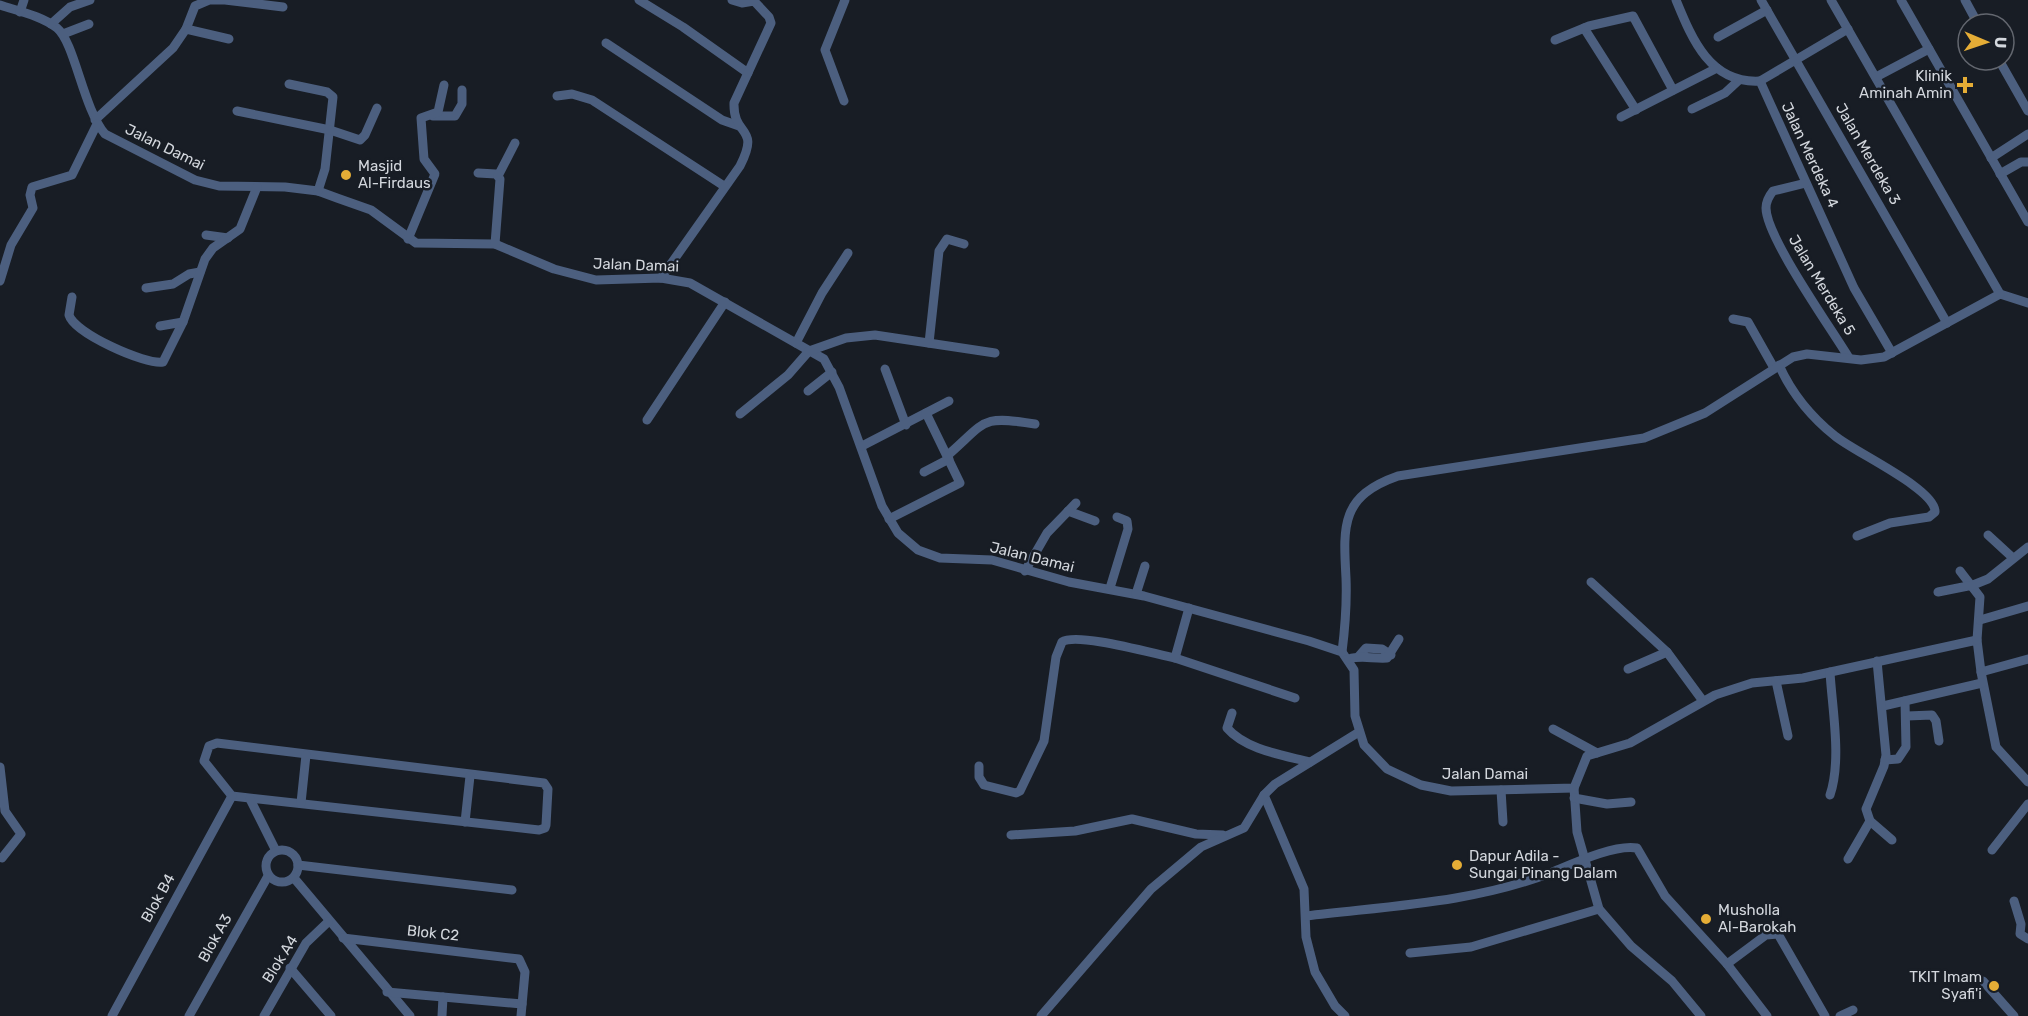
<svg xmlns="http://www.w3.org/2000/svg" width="2028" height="1016" viewBox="0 0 2028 1016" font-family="Rubik,sans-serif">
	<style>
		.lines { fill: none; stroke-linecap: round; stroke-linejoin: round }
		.minor { stroke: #4c5f7f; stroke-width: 9 }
		.poi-dot { fill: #e5ad36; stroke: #181d25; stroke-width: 2 }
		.labels { text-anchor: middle; stroke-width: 5; stroke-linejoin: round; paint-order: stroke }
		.poi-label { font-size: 15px; fill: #d3d7dd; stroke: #181d25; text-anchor: start }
		.street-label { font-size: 15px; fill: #d3d7dd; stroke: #181d25 }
	</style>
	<rect width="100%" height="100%" fill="#181d25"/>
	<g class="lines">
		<!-- minor -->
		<g class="minor">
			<polyline points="639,0 683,27 748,73"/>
			<path d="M1676 0C1692 39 1710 84 1760 81L1854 288 1892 353"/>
			<polyline points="1761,0 1947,323"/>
			<polyline points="1831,0 2000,294"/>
			<polyline points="1901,0 2028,222"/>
			<polyline points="1965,0 1978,24"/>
			<path d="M0 5C18 11 42 16 57 28 75 43 83 108 105 134L195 180 219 186 285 187 318 191 337 198 371 210 416 243 495 244 554 269 596 280 661 278 690 283 824 359 839 387 882 506 898 533 918 550 940 558 992 560 1069 582 1144 596 1309 641 1342 652 1354 670 1355 716 1364 745 1387 769 1421 785 1451 791 1574 788 1587 756 1630 743 1715 695 1752 683 1803 678 1977 640 1981 672 2028 659"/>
			<polyline points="20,12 24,0"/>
			<polyline points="51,24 70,7 90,0"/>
			<polyline points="1584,28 1636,110"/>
			<polyline points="186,29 195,6 209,0 225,0 283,7"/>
			<polyline points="63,34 89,24"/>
			<polyline points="1718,37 1767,10"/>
			<polyline points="1555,40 1589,26 1633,16 1673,90"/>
			<polyline points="606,43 722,120 739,126"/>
			<polyline points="1999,60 2028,111"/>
			<polyline points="1876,77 1929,49"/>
			<polyline points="1760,81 1848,29"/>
			<polyline points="289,84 327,92 333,97 325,169 318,191"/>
			<polyline points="557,96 572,94 592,100 724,186"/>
			<polyline points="844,101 825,50 845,0"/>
			<polyline points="1692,109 1725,93 1738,81"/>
			<polyline points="237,111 330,130 360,140 365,135 377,108"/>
			<polyline points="433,116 455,116 462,104 462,90"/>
			<polyline points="1621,117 1717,68"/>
			<polyline points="95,120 173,48 186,29 229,39"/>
			<polyline points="1991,158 2028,134"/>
			<polyline points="478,173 496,174 500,179 495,244"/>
			<polyline points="2000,174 2021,162 2028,162"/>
			<polyline points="498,176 515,143"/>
			<path d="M1806 183 1773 191C1769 196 1766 201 1766 208 1766 237 1831 328 1849 358"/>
			<polyline points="206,235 228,238"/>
			<polyline points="408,239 435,174 424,159 421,118 438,112 444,85"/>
			<path d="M661 278 740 166C761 125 733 138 734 103L771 23 769 17 754 1 742 3 732 0"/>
			<polyline points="0,281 11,245 33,208 30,195 32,187 72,175 97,124"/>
			<polyline points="146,288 173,284 189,274 200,272"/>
			<polyline points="2000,294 2028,303"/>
			<path d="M72 297 69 315C74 333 145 365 163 362L183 322 205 259 213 248 240 229 257 187"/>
			<polyline points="1733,319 1748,322 1774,368"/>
			<polyline points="160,326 183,322"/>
			<polyline points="796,343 822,293 848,253"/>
			<polyline points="929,343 939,251 947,239 964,244"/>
			<path d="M1779 365C1792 394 1810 416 1835 436 1854 452 1936 489 1935 512L1929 517 1890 523 1857 536"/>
			<polyline points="885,369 906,425"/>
			<polyline points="808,391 832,372"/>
			<polyline points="740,414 788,375 809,351 846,338 875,335 995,353"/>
			<polyline points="647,420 725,302"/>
			<polyline points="862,446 949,401"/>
			<path d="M948 455C987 421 980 415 1035 424"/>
			<polyline points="924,472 949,459"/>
			<polyline points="1068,511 1095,521"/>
			<polyline points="889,519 960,483 926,413"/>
			<polyline points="1988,535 2013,558"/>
			<polyline points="1025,571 1047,533 1076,503"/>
			<polyline points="1960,571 1980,597 1977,640"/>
			<polyline points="1591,582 1667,652 1703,701"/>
			<polyline points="1110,588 1128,529 1127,521 1117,517"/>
			<polyline points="1938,592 1973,585 1988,579 2028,547"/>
			<polyline points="1136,594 1145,566"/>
			<polyline points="1980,620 2028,606"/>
			<path d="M1342 652C1345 628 1347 603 1346 578 1343 525 1341 496 1398 476L1644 438 1705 413 1793 357 1807 354 1861 360 1884 357 2000 294"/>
			<polyline points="1359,656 1366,648 1382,649 1391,655"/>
			<polyline points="1175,658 1295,698"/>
			<path d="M1349 659C1361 655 1373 659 1387 658L1399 639"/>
			<polyline points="1628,669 1667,652"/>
			<polyline points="1981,672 1996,747 2028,782"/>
			<polyline points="1776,681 1788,736"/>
			<polyline points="1883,706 1982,683"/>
			<path d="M1232 713 1227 728C1246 750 1283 755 1310 762"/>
			<polyline points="1907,716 1932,715 1936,721 1939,741"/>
			<polyline points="1553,729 1597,753"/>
			<polygon points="217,743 544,783 548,789 546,825 545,828 539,830 232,796 204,761 209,746"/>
			<polyline points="1885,760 1898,759 1906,747 1905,701"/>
			<path d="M979 766V777L984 785 1016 793 1020 791 1044 741 1056 657 1062 642C1077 632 1154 654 1175 658L1189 608"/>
			<polyline points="0,767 5,811 21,834 2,858"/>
			<polyline points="1574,788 1577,832 1599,909 1631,946 1672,981 1701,1016"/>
			<polyline points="1501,790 1503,822"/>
			<polyline points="1264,795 1304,889 1306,937 1315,972 1335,1006 1345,1016"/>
			<path d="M1830 795C1842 760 1832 708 1830 672"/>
			<polyline points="1574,798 1607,804 1631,802"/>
			<polyline points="250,799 276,851"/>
			<polyline points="301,803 306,755"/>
			<polyline points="1870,821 1892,840"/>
			<polyline points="465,822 470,776"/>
			<polyline points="1011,835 1075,831 1132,819 1196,834 1223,835"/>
			<circle cx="282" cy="866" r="16"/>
			<polyline points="1992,850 2028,804"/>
			<polyline points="1848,859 1870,821 1866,809 1884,766 1886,755 1877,661"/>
			<polyline points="298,865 512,890"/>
			<polyline points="294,878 410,1016"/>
			<polyline points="2014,901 2021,924 2020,934 2028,939"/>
			<path d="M1306 916C1387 906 1473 903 1550 873 1572 864 1614 844 1637 848L1665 896 1727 964 1767 1016"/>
			<polyline points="343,938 519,959 525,972 521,1016"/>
			<polyline points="1410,953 1471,947 1599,909"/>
			<polyline points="1727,964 1766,935 1778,934 1825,1016"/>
			<polyline points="290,968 331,1016"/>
			<polyline points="1983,981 2014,1016"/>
			<polyline points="387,992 522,1004"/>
			<polyline points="112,1016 232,796"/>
			<polyline points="189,1016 268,876"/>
			<polyline points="264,1016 306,943 328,922"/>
			<polyline points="442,1016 443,997"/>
			<polyline points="1041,1016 1151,889 1201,847 1244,828 1264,795 1275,784 1359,732"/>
			<polyline points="1840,1016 1853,1010"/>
		</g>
	</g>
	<!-- markers -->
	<g class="poi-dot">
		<path d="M1962 76h6v6h6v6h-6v6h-6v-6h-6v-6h6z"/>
		<circle cx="346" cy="175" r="6"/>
		<circle cx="1457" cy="865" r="6"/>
		<circle cx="1706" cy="919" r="6"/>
		<circle cx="1994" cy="986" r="6"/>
	</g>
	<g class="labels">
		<!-- poi labels -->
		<g class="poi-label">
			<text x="1952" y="81" text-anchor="end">Klinik<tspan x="1952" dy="17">Aminah Amin</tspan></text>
			<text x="358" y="171">Masjid<tspan x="358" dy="17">Al-Firdaus</tspan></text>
			<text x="1469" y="861">Dapur Adila -<tspan x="1469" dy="17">Sungai Pinang Dalam</tspan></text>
			<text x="1718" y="915">Musholla<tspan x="1718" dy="17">Al-Barokah</tspan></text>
			<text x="1982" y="982" text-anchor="end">TKIT Imam<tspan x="1982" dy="17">Syafi'i</tspan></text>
		</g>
		<!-- street labels -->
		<g class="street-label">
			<text transform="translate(165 147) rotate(26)" y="5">Jalan Damai</text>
			<text transform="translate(1868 154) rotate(60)" y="5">Jalan Merdeka 3</text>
			<text transform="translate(1810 155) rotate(65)" y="5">Jalan Merdeka 4</text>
			<text transform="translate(636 265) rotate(2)" y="5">Jalan Damai</text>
			<text transform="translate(1822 285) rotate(59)" y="5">Jalan Merdeka 5</text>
			<text transform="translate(1032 557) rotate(14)" y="5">Jalan Damai</text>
			<text x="1485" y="779">Jalan Damai</text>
			<text transform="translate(158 898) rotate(-61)" y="5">Blok B4</text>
			<text transform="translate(433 933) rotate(6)" y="5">Blok C2</text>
			<text transform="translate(215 938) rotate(-61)" y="5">Blok A3</text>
			<text transform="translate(280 959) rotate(-58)" y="5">Blok A4</text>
		</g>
	</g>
	<!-- north arrow -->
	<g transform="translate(1986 42) rotate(92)"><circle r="28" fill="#181d25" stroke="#63676f" stroke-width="1.5"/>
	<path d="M0-4.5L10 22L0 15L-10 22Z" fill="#e5ad36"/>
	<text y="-9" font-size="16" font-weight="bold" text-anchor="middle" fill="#d3d7dd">U</text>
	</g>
</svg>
